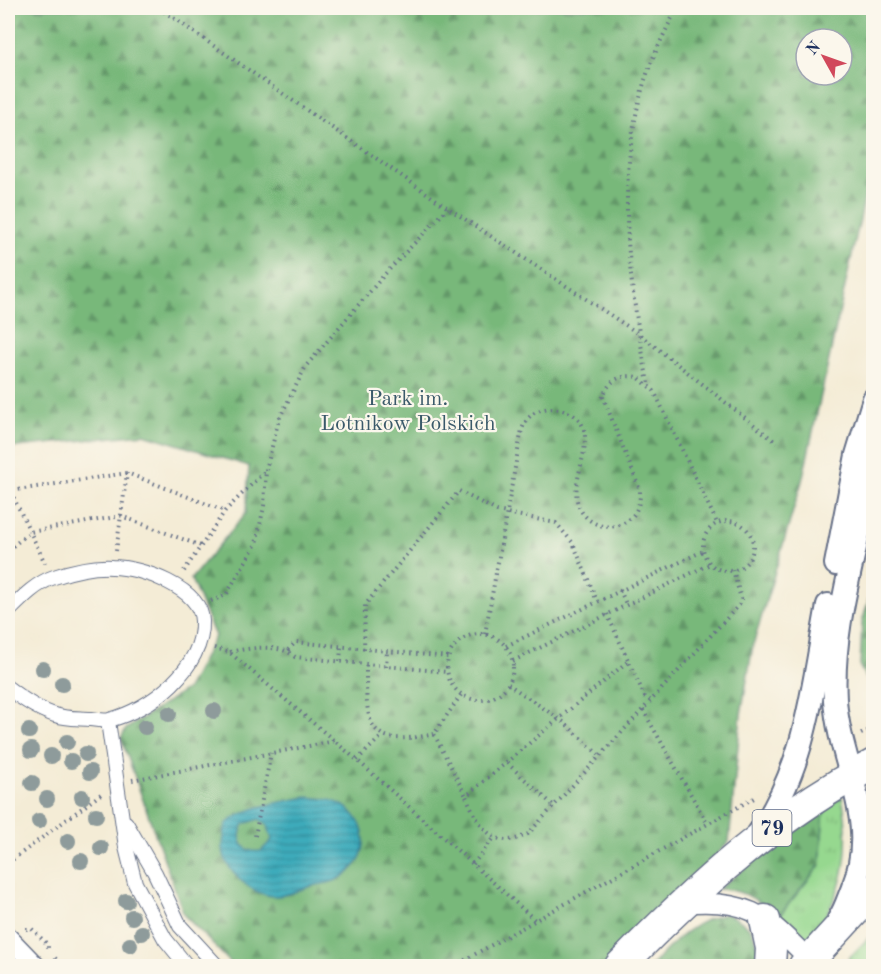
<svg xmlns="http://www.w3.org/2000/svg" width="881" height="974" viewBox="0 0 881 974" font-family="'Old Standard TT',serif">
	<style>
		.grass { fill: url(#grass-tufts); stroke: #588476; stroke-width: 1.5 }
		.forest { fill: url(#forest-firs); stroke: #4a746c; stroke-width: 1.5; fill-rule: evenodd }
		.water { fill: url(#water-rules); stroke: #2c6e8c; stroke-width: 1.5; fill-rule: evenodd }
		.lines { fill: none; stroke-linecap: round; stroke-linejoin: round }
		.pedestrian-casing { stroke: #677188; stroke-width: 16 }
		.minor-casing { stroke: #677188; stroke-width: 21 }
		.tertiary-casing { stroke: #677188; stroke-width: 26 }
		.primary-casing { stroke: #677188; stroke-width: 33 }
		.path { stroke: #677188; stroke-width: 4; stroke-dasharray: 1.5 4.5; stroke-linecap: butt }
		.pedestrian { stroke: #fff; stroke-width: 14 }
		.minor { stroke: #fff; stroke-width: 18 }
		.tertiary { stroke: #fff; stroke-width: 22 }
		.primary { stroke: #fff; stroke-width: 30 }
		.tree { fill: #8e9b9b }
		.labels { text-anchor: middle; stroke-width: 4.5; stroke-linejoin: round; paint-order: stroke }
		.shield { fill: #fbf7ec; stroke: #5e6b89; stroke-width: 1.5 }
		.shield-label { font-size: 21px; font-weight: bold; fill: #1b2f5e }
		.park-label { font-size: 22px; fill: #3a596a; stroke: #fbf7ec }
	</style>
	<defs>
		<pattern id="grass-tufts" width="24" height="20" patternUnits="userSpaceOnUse" patternTransform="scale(1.5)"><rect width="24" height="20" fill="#96d88f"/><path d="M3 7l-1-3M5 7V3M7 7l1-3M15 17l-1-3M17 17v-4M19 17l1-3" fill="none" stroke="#81ba7e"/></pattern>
		<pattern id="forest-firs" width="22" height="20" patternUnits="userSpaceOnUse" patternTransform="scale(1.5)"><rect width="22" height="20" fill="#78b87a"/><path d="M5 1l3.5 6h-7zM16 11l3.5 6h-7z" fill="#629667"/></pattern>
		<pattern id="water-rules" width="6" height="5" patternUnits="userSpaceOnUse" patternTransform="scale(1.5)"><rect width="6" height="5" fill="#3dacbb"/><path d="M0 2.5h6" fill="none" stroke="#328c9b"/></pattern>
	</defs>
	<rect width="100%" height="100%" fill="#fbf7ec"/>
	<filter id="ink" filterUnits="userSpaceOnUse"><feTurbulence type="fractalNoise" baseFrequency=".0167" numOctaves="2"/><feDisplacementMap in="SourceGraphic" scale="12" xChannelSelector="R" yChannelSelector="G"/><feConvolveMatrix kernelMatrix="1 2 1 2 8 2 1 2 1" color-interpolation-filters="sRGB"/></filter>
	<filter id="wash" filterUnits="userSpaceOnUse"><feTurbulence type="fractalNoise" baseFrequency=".008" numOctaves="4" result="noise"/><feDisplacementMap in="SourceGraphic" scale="24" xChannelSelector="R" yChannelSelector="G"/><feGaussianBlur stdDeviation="1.35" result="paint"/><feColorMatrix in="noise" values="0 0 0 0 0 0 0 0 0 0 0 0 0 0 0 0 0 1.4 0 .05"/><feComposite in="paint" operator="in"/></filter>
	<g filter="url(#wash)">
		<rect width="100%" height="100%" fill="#f4ecd6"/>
		<!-- grass -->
		<g class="grass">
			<path d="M842 797C853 855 844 894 809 942L779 916 820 865 824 808Z"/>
			<polygon points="873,933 873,960 866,966 847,966 849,958"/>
		</g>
		<!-- forest -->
		<g class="forest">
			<path d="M8 8H873V160L802 481 753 645 741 714 729 842 609 966H234L184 915 121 738 126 729 187 689 215 636 191 579 246 513 249 466 144 434 8 448ZM806 39H842V75H806Z"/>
			<polygon points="873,584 874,690 873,690 860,667 862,623"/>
			<path d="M824 808 820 865 779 916C758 901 744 889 718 889Z"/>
			<path d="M727 914C757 927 756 937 762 966H651C673 943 695 918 727 914Z"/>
		</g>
		<!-- water -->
		<path class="water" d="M305 797C327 798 347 801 359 822 372 847 358 871 334 881 326 884 318 884 311 886 300 890 288 896 276 896 252 896 224 871 223 847 223 840 225 831 226 824 249 805 277 804 305 797ZM259 819 268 825 272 840 261 851C243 854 235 839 244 824Z"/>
	</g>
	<g filter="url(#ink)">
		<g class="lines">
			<defs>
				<g id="pedestrian">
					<path d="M8 612C21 599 36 583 54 577 72 571 93 566 112 567 141 567 201 588 202 621 204 667 151 710 109 720 104 721 97 720 91 719 80 718 66 719 55 715 39 710 21 698 8 688"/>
					<polyline points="108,721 126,847 135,883 165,939 187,966"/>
					<polyline points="126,823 155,873 180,926 217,966"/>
				</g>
				<g id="minor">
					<path d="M683 904C755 897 768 920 816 966"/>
					<polyline points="8,937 36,966"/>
				</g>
				<g id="tertiary">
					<polyline points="836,564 857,455 874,399"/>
					<path d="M759 833C807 765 813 684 828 605"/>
					<path d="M839 919C845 910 848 900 852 890 881 821 840 768 835 700 830 614 865 531 874 447"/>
				</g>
				<g id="primary">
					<polyline points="765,920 771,948 770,966"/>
					<path d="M620 966C696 888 776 815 874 764"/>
					<polyline points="804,966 874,890"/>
				</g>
			</defs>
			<!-- pedestrian casing -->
			<use href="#pedestrian" class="pedestrian-casing"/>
			<!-- minor casing -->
			<use href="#minor" class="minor-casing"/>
			<!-- tertiary casing -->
			<use href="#tertiary" class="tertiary-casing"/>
			<!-- primary casing -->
			<use href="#primary" class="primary-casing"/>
			<!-- path -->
			<g class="path">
				<polyline points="159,8 448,208 639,334 777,443"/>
				<path d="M648 383C629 281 614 185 644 83 652 57 665 32 677 8"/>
				<polyline points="11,492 45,563"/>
				<polyline points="8,494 11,491 127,473 225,511"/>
				<circle cx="728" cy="546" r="25"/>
				<polyline points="8,550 30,532 121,516 201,546"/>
				<polyline points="116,551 127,473"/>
				<polyline points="184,571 225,511 266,470"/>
				<polyline points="620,590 626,604"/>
				<polyline points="211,601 226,595 256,544 264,506 266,470 279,419 306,366 385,274 448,208"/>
				<polyline points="607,614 645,697 650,700"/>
				<path d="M485 634 521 434C523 425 526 418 536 412 543 408 554 407 562 410 609 424 568 475 578 504 589 537 642 535 640 490L603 397C609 380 620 374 638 377L654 391 717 523"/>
				<circle cx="480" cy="667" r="33"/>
				<polyline points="506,646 703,551"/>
				<polyline points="214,648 229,652 357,760 535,920"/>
				<polyline points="364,649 365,605 459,491 497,511 556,523 573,543 597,601"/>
				<polyline points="288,650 296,642 448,657"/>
				<path d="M230 652C249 648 280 643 295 657L447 672"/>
				<polyline points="340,661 341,647"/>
				<polyline points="513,661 710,564"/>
				<path d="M627 662 466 796C479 826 493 852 528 834L739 605 741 599 733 570"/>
				<path d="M366 665C366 724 365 749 434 734"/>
				<polyline points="386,667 387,651"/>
				<polyline points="508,684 565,723 600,756"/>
				<polyline points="461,695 434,734 466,796"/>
				<polyline points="643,710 707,823"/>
				<polyline points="861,734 874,728"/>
				<polyline points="357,760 382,736"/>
				<polyline points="507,763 554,806"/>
				<polyline points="132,780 335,741"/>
				<polyline points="255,836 271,753"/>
				<polyline points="8,863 101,794"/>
				<polyline points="473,864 494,838"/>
				<polyline points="26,929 32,929 48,945 48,951"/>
				<polyline points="55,958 63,966"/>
				<polyline points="454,966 754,798"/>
			</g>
			<!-- pedestrian -->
			<use href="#pedestrian" class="pedestrian"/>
			<!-- minor -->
			<use href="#minor" class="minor"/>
			<!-- tertiary -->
			<use href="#tertiary" class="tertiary"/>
			<!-- primary -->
			<use href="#primary" class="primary"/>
		</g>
		<!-- trees -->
		<g class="tree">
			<circle cx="43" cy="669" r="8"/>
			<circle cx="62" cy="684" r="8"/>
			<circle cx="214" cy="711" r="8"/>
			<circle cx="169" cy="714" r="8"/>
			<circle cx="145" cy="727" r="8"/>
			<circle cx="29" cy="731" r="8"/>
			<circle cx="67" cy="742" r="8"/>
			<circle cx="31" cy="750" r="8"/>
			<circle cx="86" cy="754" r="8"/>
			<circle cx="51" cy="756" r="8"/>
			<circle cx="71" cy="761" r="8"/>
			<circle cx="90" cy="772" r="8"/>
			<circle cx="32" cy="783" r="8"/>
			<circle cx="82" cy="797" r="8"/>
			<circle cx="47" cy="799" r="8"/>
			<circle cx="96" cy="815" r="8"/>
			<circle cx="39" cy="821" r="8"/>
			<circle cx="68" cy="841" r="8"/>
			<circle cx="101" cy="848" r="8"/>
			<circle cx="81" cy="861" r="8"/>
			<circle cx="126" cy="901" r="8"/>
			<circle cx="132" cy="917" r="8"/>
			<circle cx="142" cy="933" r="8"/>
			<circle cx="130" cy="945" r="8"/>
		</g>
	</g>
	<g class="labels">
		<!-- shield labels -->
		<rect class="shield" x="752.5" y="810" width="39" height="36" rx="4.5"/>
		<g class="shield-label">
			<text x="772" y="835">79</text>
		</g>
		<!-- park labels -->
		<g class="park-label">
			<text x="408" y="405">Park im.<tspan x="408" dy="25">Lotnikow Polskich</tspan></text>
		</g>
	</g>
	<!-- margin -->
	<rect width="881" height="974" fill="none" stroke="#fbf7ec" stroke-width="30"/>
	<!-- north arrow -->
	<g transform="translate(824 57) rotate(310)"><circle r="28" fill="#fbf7ec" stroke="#a1a7b3" stroke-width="1.5"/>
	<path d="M0-4.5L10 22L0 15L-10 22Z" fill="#d1495b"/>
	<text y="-9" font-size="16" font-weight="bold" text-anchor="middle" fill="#1b2f5e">N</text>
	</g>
</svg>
